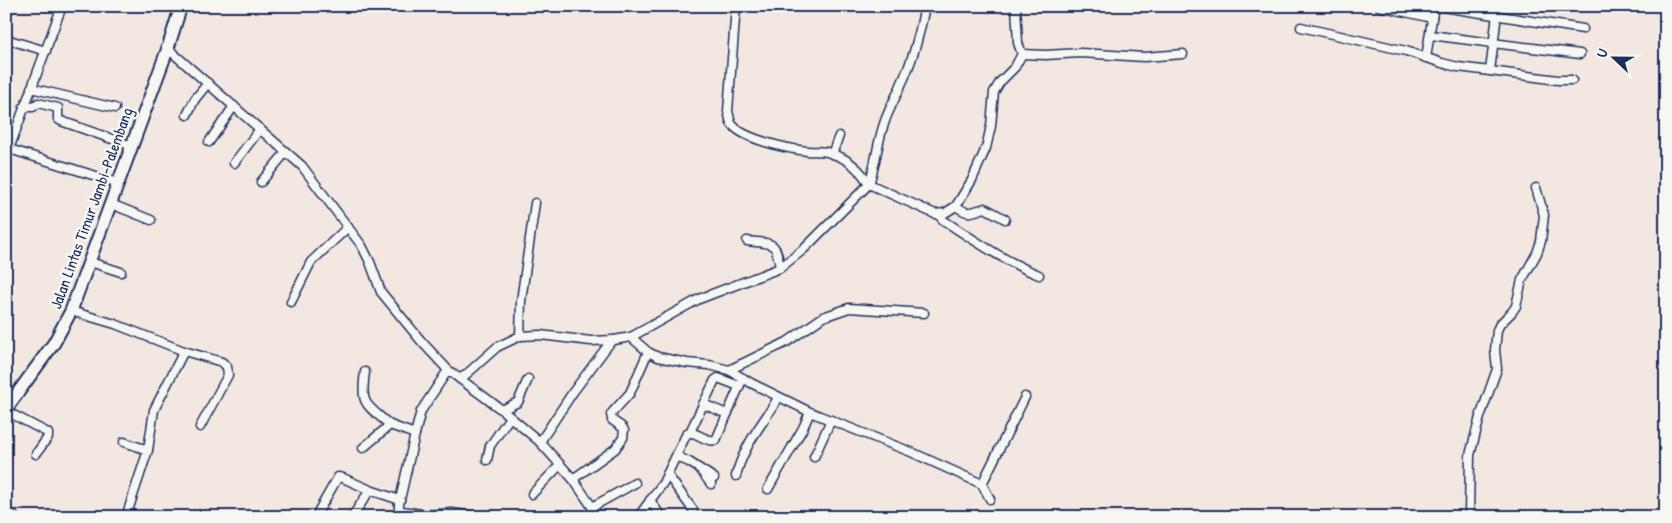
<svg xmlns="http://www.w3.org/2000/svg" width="1672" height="523" viewBox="0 0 1672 523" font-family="'Patrick Hand',sans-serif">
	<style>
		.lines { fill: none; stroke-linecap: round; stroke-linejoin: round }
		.minor-casing { stroke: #1b2f5e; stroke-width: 11 }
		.highway-casing { stroke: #1b2f5e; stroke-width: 15 }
		.minor { stroke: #f6f6f2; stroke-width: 8 }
		.highway { stroke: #f6f6f2; stroke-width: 11 }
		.labels { text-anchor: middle; stroke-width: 5; stroke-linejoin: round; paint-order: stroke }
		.street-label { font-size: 16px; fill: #1b2f5e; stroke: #f6f6f2 }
	</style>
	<rect width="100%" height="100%" fill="#f3e8e1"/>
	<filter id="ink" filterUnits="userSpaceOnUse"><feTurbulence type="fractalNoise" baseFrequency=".02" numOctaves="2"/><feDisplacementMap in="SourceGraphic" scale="10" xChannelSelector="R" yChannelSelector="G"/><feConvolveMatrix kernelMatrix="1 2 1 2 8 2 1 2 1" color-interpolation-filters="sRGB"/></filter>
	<g filter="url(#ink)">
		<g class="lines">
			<defs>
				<g id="minor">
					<path d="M923 6 924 11C919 37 912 62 901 85 896 97 889 109 885 121 877 142 876 164 869 184L935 214 945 213 956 206 972 180 986 148 991 126 994 92 1000 82 1015 67 1022 54 1018 43 1016 6"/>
					<polyline points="1379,6 1432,18"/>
					<polyline points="1436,6 1583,29"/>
					<polyline points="1498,6 1490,71 1558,80 1572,80"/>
					<polyline points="1301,27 1406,51 1442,63 1458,67 1490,71"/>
					<polyline points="1430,35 1580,54"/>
					<polyline points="6,39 46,51"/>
					<polyline points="166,47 302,166 362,246 370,262 381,292 422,342 448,370 502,410 540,442 573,479 599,517"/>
					<polyline points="1022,54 1045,55 1081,53 1144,57 1183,54"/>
					<polyline points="1426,58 1434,6"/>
					<polyline points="31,88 115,108"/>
					<polyline points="24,107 33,107 38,103 58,108 58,119 61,121 129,145"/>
					<polyline points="187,115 195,99 208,83"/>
					<polyline points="209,142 234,106"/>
					<polyline points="6,148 115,182"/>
					<polyline points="9,149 62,6"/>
					<polyline points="832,154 839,136"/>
					<polyline points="234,163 260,129"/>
					<polyline points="261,182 286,152"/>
					<polyline points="111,204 151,220"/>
					<path d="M956 206C969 216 971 212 985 208L1005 219"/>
					<path d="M938 214 943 220C974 240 1004 261 1039 275"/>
					<path d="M747 241C773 244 776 240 780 268"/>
					<polyline points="90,262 121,272"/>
					<polyline points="291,302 311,262 348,227"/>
					<polyline points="71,311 115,324 184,351 154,410 148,450 126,517"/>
					<polyline points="520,336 521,301 535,203"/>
					<polyline points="631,337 648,352 658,357 687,363 709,365 729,370 751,383 810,412 911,452 982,484 990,499"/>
					<polyline points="184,351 222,362 227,367 228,375 200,427"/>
					<polyline points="729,370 787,342 823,317 849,308 924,313"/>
					<path d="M365 372C360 406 366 404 390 425"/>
					<path d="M460 379 469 372 497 347 520 336 540 335 591 341 614 340 631 337 699 299 780 268 804 249 869 184C860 169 847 158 830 153 823 150 815 152 807 151 789 149 741 139 731 123 730 120 729 115 728 111L736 6"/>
					<polyline points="703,404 727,414"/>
					<polyline points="502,410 518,402 528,379"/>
					<polyline points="6,411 48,433 48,437 36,454"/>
					<polyline points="690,432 715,380 718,378 739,386"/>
					<polyline points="415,434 399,504 399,510 402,511 428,515 452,513 480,517"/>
					<polyline points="124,442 148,450"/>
					<polyline points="540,442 573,392 612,340"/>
					<polyline points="363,448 390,425 415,434 421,411 448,370"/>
					<polyline points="676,456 689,462 714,478"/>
					<polyline points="814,457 831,420"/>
					<polyline points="487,460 490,446 510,417"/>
					<polyline points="702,472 711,484"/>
					<polyline points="667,474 693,510"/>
					<path d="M736 476C741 455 752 437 764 420 769 412 775 405 778 397"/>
					<polyline points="573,479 615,449 623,438 624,430 622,427 612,420 611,414 630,393 648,352"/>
					<polyline points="982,484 1025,397"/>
					<polyline points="768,489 803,428 810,412"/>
					<polyline points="532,494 560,465"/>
					<polyline points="650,500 661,517"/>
					<polyline points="592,507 635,483"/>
					<polyline points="6,512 15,517"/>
					<polyline points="318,517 318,512 338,477 343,478 370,490 400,500"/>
					<polyline points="352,517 370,490"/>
					<path d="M638 517 663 483 687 433C698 431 705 443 716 440L743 378"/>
					<polyline points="1469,517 1470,455 1480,417 1497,369 1495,350 1497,330 1500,324 1512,312 1516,306 1522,280 1537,253 1541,241 1544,215 1536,188"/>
				</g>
				<polyline id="highway" points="6,409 54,343 71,311 168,48 181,6"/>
			</defs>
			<!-- minor casing -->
			<use href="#minor" class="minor-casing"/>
			<!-- highway casing -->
			<use href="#highway" class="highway-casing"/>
			<!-- minor -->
			<use href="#minor" class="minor"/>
			<!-- highway -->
			<use href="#highway" class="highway"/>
		</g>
	</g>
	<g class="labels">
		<!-- street labels -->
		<g class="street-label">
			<text transform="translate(91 208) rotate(-70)" y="6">Jalan Lintas Timur Jambi-Palembang</text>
		</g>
	</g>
	<!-- margin -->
	<rect width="1672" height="523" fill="none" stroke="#f6f6f2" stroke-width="25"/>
	<rect x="12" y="12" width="1647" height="498" fill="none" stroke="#1b2f5e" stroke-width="2" filter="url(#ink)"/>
	<!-- north arrow -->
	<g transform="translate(1614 58) rotate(292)" stroke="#f6f6f2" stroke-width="4" paint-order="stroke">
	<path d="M0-4L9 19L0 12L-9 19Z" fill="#1b2f5e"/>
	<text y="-8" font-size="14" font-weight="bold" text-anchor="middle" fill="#1b2f5e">U</text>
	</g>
</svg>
